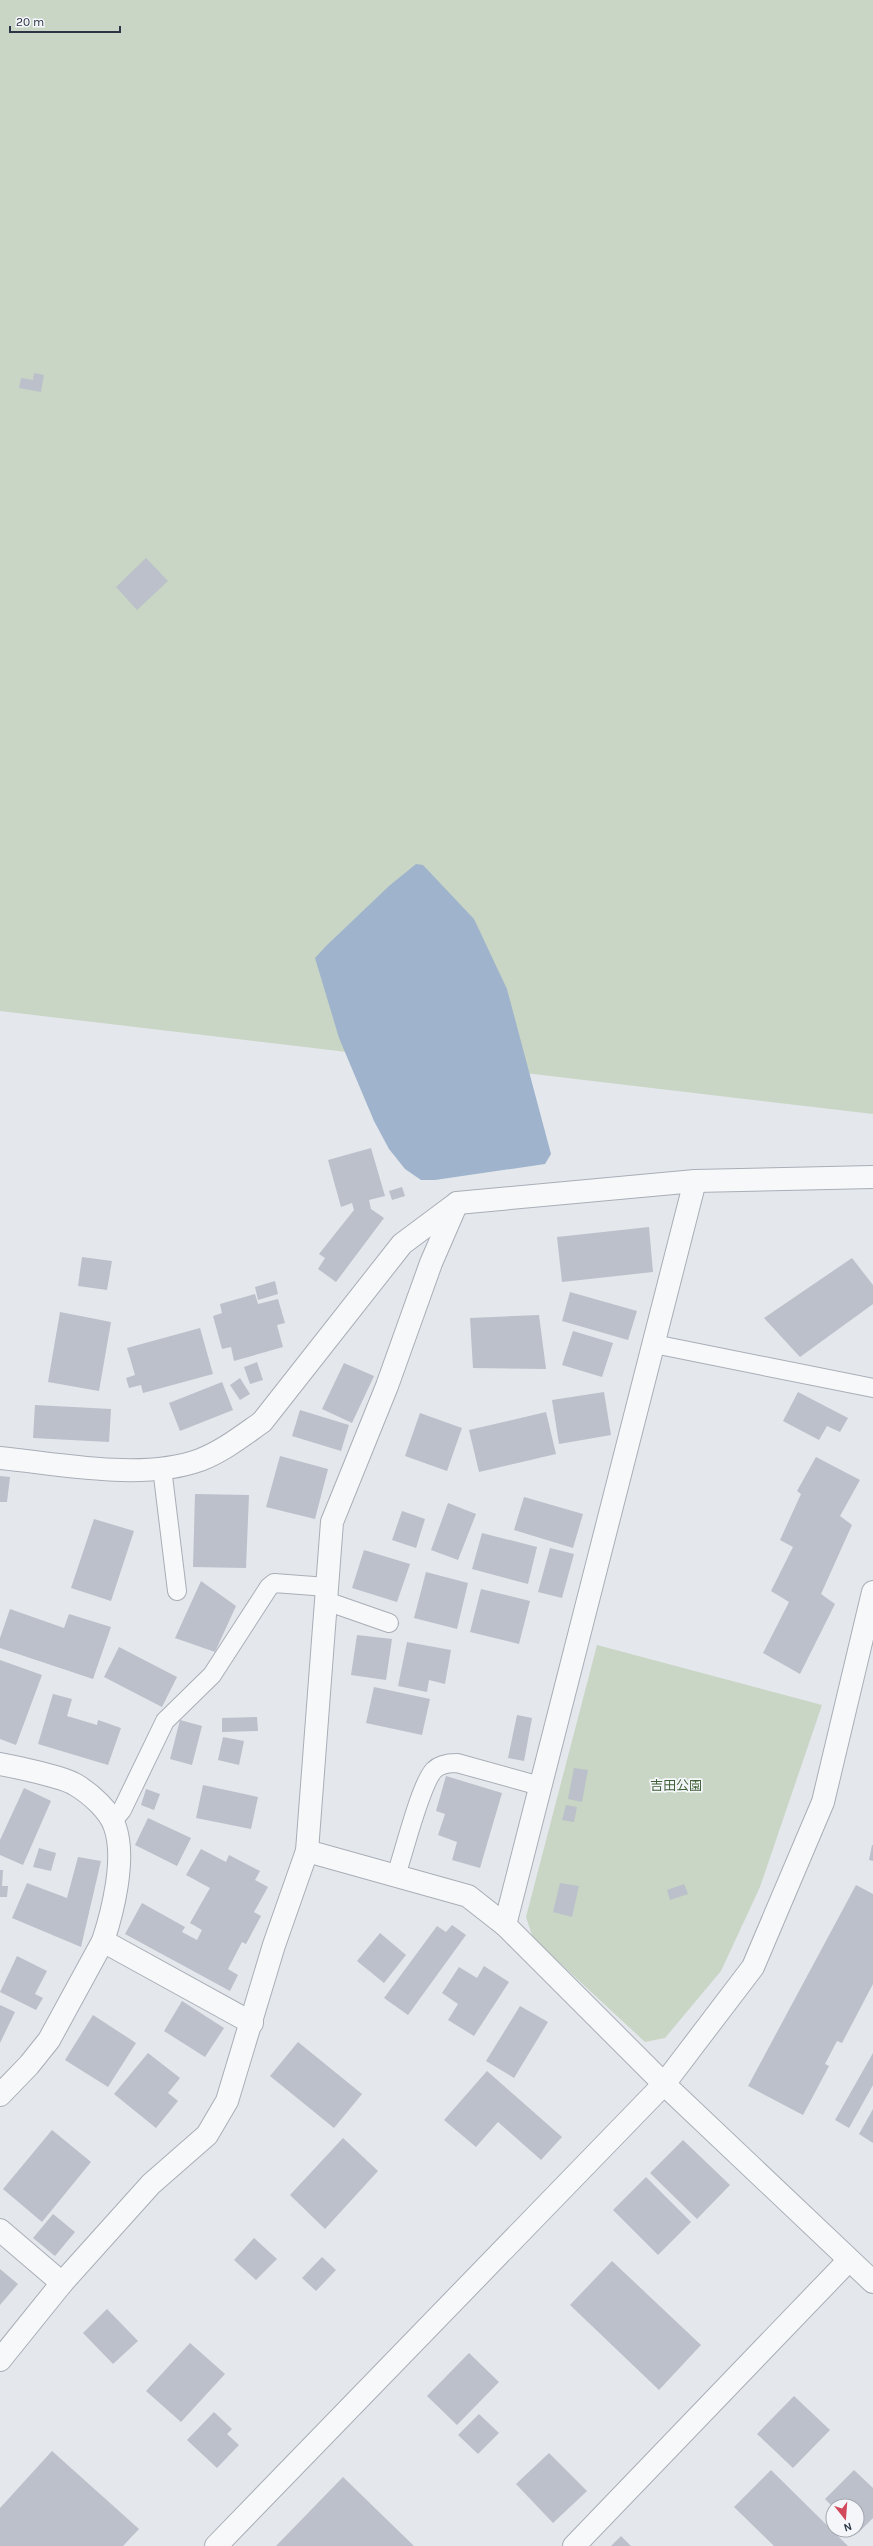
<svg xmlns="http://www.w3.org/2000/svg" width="873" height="2546" viewBox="0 0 873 2546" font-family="Karla,'Noto Sans JP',sans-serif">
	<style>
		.green { fill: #c9d6c5 }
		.water { fill: #9fb4cc }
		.building { fill: #bbc0ca }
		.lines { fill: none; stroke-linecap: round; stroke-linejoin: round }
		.service-casing { stroke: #a9aeb7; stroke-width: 20 }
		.minor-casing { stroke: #a9aeb7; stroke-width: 24 }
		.tertiary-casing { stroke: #a9aeb7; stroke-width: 24 }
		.service { stroke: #f7f8fa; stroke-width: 18 }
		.minor { stroke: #f7f8fa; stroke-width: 22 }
		.tertiary { stroke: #f7f8fa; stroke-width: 22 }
		.labels { text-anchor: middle; stroke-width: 3.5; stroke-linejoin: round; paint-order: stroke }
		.park-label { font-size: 13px; fill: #3f6138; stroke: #f4f6f9 }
	</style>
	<rect width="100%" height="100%" fill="#e4e7ec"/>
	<!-- green -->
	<g class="green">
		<polygon points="0,0 873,0 873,1114 0,1011"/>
		<polygon points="597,1645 822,1705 760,1887 721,1971 665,2038 645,2042 533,1938 526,1917"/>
	</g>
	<!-- water -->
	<polygon class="water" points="416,864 423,865 474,919 507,989 551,1154 545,1164 435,1180 421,1180 405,1169 389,1149 374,1121 339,1038 315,958 326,946 389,886"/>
	<!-- building -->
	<g class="building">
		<polygon points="34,373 44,375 41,392 19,388 21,378 33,380"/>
		<polygon points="146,558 168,581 137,610 116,587"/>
		<polygon points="371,1148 385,1196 369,1200 371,1209 384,1218 336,1282 318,1269 325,1258 319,1254 354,1210 352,1203 341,1207 328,1160"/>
		<polygon points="402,1187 405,1196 392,1200 389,1191"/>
		<polygon points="649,1227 653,1272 562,1282 557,1237"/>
		<polygon points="82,1257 112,1261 107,1290 78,1286"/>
		<polygon points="852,1258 873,1285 873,1304 800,1357 764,1318"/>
		<polygon points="275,1281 278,1294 258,1300 255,1287"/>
		<polygon points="570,1292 637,1311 628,1340 562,1321"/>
		<polygon points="255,1294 258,1304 278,1299 285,1323 277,1325 283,1347 234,1361 231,1347 222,1349 213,1316 222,1313 220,1304"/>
		<polygon points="60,1312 111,1322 99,1391 48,1382"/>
		<polygon points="539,1315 546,1369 473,1368 470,1318"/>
		<polygon points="200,1328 213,1374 143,1393 141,1385 129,1388 126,1378 135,1375 127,1348"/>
		<polygon points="573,1331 613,1343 602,1377 562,1365"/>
		<polygon points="257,1362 263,1380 250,1384 244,1367"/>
		<polygon points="344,1363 374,1376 352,1423 322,1409"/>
		<polygon points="240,1378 250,1394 240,1400 230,1385"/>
		<polygon points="222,1382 233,1410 180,1431 169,1403"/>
		<polygon points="604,1392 611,1435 559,1444 552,1400"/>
		<polygon points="798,1392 848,1418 840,1432 827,1426 819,1440 783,1421"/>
		<polygon points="35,1405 111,1409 109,1442 33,1438"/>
		<polygon points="300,1410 349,1425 341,1451 292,1436"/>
		<polygon points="546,1412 556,1454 479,1472 469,1430"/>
		<polygon points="420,1413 462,1428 447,1471 405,1456"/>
		<polygon points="280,1456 328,1469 315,1519 266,1507"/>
		<polygon points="816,1457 860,1480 840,1516 852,1525 821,1594 835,1604 800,1674 763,1653 789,1602 771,1591 793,1547 780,1540 801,1494 797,1491"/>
		<polygon points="0,1476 10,1477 7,1502 0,1502"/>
		<polygon points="195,1494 249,1495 246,1568 193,1567"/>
		<polygon points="524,1497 583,1514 573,1548 514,1530"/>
		<polygon points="448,1503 476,1514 458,1560 431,1550"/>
		<polygon points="402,1511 425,1519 416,1548 392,1540"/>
		<polygon points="94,1519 134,1531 111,1601 71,1588"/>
		<polygon points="482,1533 537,1547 528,1584 472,1569"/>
		<polygon points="550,1548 574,1554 562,1598 538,1592"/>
		<polygon points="364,1550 410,1564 397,1602 352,1588"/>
		<polygon points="426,1572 468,1583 457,1629 414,1618"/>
		<polygon points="201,1581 236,1606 215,1652 175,1638"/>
		<polygon points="481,1589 530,1601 519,1644 470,1632"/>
		<polygon points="10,1609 64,1628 69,1614 111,1627 93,1679 0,1648 0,1638"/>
		<polygon points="357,1635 392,1639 386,1680 351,1675"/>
		<polygon points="407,1642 451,1650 445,1684 429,1680 427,1692 398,1686"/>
		<polygon points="119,1647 177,1677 162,1707 104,1677"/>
		<polygon points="0,1660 42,1675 16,1745 0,1739"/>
		<polygon points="374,1687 430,1699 422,1735 366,1723"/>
		<polygon points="53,1694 72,1699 67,1716 97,1725 98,1720 121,1728 108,1765 38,1744"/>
		<polygon points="517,1715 532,1718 524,1761 508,1758"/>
		<polygon points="257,1717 258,1731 222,1732 222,1718"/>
		<polygon points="180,1720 202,1726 192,1765 170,1759"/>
		<polygon points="223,1737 244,1741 239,1765 218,1760"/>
		<polygon points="574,1768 588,1770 582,1802 568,1799"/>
		<polygon points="446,1776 502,1793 480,1868 452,1860 457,1842 438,1835 445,1814 436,1811"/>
		<polygon points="203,1785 258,1797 251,1829 196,1818"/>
		<polygon points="24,1788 51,1801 23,1865 0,1855 0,1840"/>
		<polygon points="146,1789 160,1794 154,1810 141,1805"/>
		<polygon points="566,1805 577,1807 574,1822 562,1820"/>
		<polygon points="148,1818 191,1838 177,1866 135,1845"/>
		<polygon points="872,1845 873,1845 873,1861 869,1860"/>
		<polygon points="39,1848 56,1853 51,1871 33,1867"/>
		<polygon points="201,1849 226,1862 229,1855 260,1871 255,1880 268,1887 254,1912 261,1916 246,1944 242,1942 228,1969 238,1975 230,1991 125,1934 142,1903 185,1927 182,1932 197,1940 202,1930 190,1923 210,1888 186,1875"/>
		<polygon points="78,1857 101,1861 81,1947 12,1918 27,1883 67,1898"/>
		<polygon points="0,1870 3,1870 2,1886 8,1886 7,1897 0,1897"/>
		<polygon points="560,1883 579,1886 572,1917 553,1912"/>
		<polygon points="684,1884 688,1894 670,1900 667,1890"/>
		<polygon points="856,1885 873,1894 873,1984 842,2043 837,2041 825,2064 829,2066 803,2115 748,2086"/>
		<polygon points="452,1925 466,1935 408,2015 384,1998 437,1926 446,1932"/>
		<polygon points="380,1933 406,1955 384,1983 357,1961"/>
		<polygon points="17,1956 47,1971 35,1994 43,1998 36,2010 0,1992"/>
		<polygon points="484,1966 509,1982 474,2036 448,2020 458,2004 442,1993 459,1967 477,1978"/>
		<polygon points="182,2001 224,2028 205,2057 164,2031"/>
		<polygon points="0,2005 15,2012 0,2043"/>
		<polygon points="520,2006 548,2022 514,2078 486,2061"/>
		<polygon points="93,2015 136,2043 108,2087 65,2060"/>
		<polygon points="298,2042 362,2094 334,2128 270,2076"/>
		<polygon points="148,2053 180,2078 168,2093 178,2101 156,2128 114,2094"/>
		<polygon points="873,2053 873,2085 849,2128 835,2120"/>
		<polygon points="487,2071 562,2137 541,2160 498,2122 476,2147 444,2120"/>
		<polygon points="873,2109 873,2143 859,2134"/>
		<polygon points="52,2130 91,2162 42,2222 3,2189"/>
		<polygon points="343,2138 378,2171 325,2229 290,2195"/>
		<polygon points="683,2140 730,2185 697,2219 650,2173"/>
		<polygon points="646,2177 691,2222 658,2255 613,2210"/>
		<polygon points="53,2214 75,2232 55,2256 33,2238"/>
		<polygon points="254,2238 277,2259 256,2280 234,2260"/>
		<polygon points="322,2257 336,2270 316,2291 302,2278"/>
		<polygon points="612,2261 701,2345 659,2390 570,2305"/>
		<polygon points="0,2269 18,2284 0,2305"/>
		<polygon points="107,2309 138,2341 113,2364 83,2333"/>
		<polygon points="190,2343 225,2374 181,2422 146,2391"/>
		<polygon points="469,2353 499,2382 457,2425 427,2396"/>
		<polygon points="794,2396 830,2430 793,2468 757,2434"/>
		<polygon points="214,2412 232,2429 227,2434 239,2445 217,2468 187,2440"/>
		<polygon points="479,2414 499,2433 478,2454 458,2435"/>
		<polygon points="52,2451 139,2529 123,2546 0,2546 0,2508"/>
		<polygon points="549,2453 587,2491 553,2523 516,2484"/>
		<polygon points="771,2470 848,2546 774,2546 734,2507"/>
		<polygon points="854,2470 873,2488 873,2518 859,2532 857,2506 832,2506 825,2499"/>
		<polygon points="343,2477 414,2546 276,2546"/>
		<polygon points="621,2536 631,2546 611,2546"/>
	</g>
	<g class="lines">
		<defs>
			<g id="service">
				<polyline points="654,1344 873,1388"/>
				<polyline points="162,1468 177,1591"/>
				<polyline points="326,1601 389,1623"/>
				<polyline points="112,1822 122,1810 165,1721 212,1675 269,1587 274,1583 327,1587"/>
				<path d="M396 1875C404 1853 420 1785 434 1770 440 1764 449 1763 457 1763L540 1786"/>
			</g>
			<g id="minor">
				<path d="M0 1764C16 1767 64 1777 76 1785 91 1794 110 1811 115 1827 126 1858 113 1911 103 1941L252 2023"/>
				<polyline points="307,1851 468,1896 505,1925 664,2084 873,2282"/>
				<polyline points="505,1925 695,1181"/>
				<polyline points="0,2095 29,2065 49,2040 103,1941"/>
				<polyline points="0,2230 62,2283"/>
				<polyline points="0,2360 62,2283 151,2184 207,2135 227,2101 274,1945 307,1851 332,1522 387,1386 431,1263 457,1203"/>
				<polyline points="216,2546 664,2084 753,1967 823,1802 873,1592"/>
				<polyline points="574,2546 849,2260"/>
			</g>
			<path id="tertiary" d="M0 1458C61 1464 142 1481 200 1460 223 1451 242 1436 262 1422L402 1244 457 1203 695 1181 873 1177"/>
		</defs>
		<!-- service casing -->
		<use href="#service" class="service-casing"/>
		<!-- minor casing -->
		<use href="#minor" class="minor-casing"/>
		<!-- tertiary casing -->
		<use href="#tertiary" class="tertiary-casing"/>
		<!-- service -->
		<use href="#service" class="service"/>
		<!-- minor -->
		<use href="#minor" class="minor"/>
		<!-- tertiary -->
		<use href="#tertiary" class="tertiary"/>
	</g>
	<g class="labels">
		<!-- park labels -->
		<g class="park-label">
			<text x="676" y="1790">吉田公園</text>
		</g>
	</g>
	<!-- north arrow -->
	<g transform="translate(845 2518) rotate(163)"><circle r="19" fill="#f4f6f9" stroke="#a4a8b1"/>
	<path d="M0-3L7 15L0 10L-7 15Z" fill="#d1495b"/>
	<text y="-6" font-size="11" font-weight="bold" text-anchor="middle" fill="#2b3445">N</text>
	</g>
	<!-- scale -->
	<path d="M10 26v6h110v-6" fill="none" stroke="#2b3445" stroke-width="2"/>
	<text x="16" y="26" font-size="12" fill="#2b3445" stroke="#f4f6f9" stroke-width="3" paint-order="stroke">20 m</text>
</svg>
